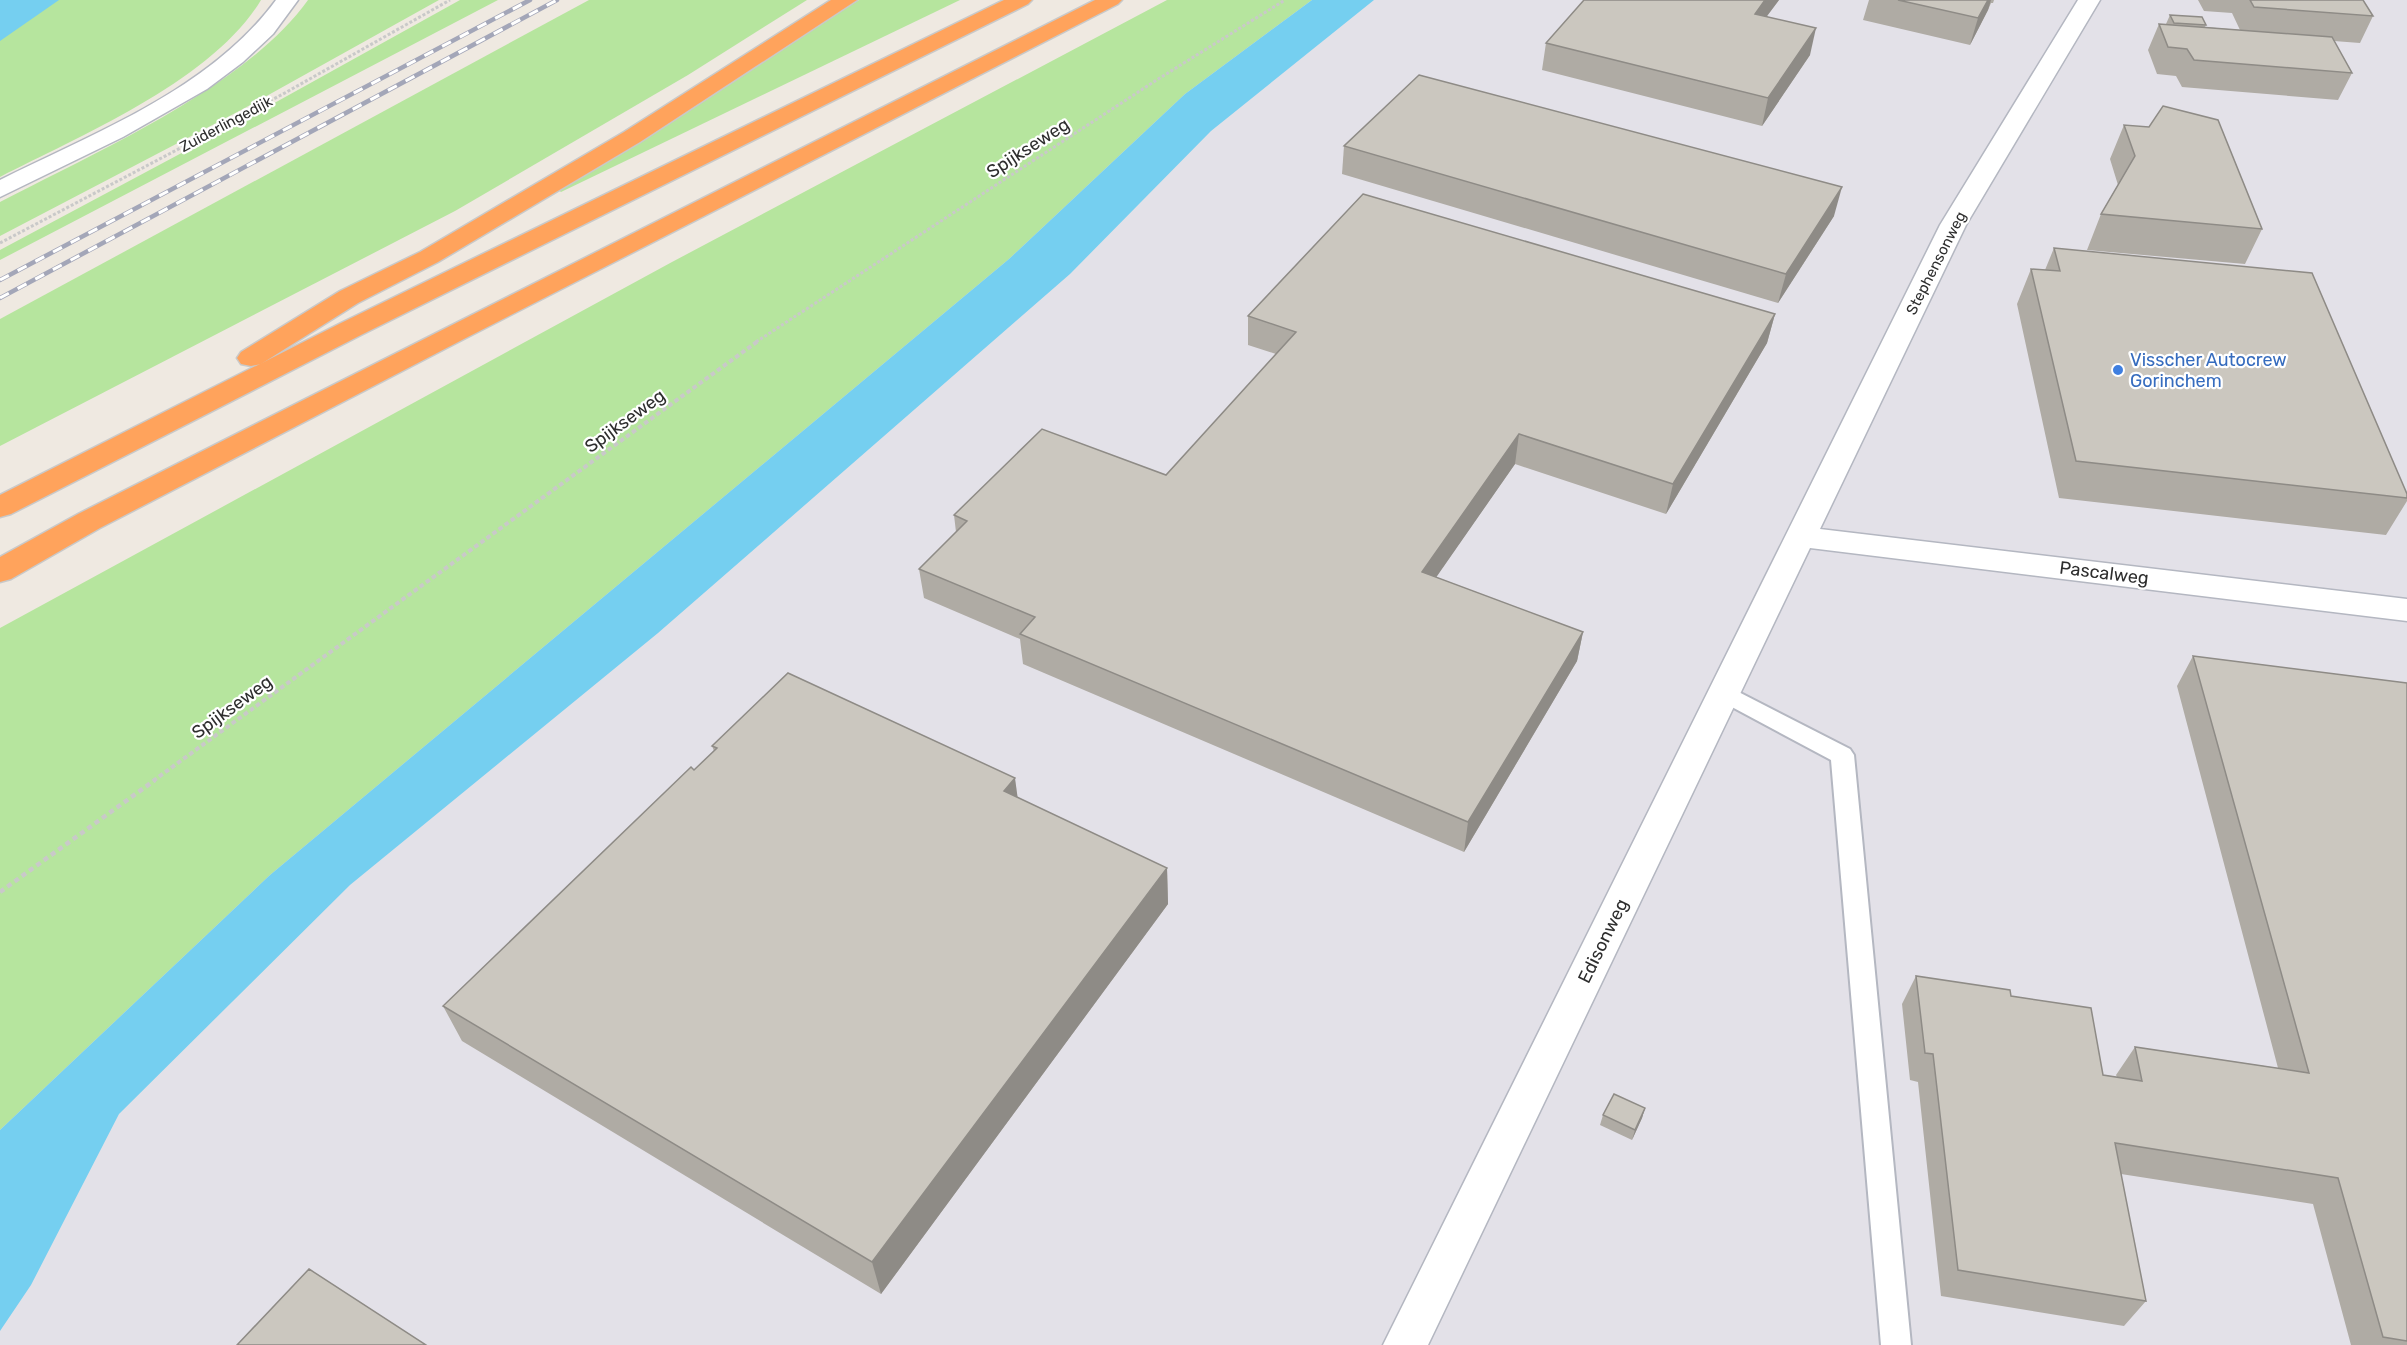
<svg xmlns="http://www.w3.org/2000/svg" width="2407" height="1345" viewBox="0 0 2407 1345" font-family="Rubik,sans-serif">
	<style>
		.industrial { fill: #e3e1e8 }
		.green { fill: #b6e59e }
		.water { fill: #75cff0 }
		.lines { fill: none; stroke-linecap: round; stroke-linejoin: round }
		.lane-casing { stroke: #b4b7c1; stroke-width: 4 }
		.street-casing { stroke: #b4b7c1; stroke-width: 3 }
		.secondary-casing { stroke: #b4b7c1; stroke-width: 3 }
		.highway-casing { stroke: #c9c9c9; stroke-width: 3 }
		.path-far2 { stroke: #c9c9c9; stroke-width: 3; stroke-dasharray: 3 2; stroke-linecap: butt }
		.path-far1 { stroke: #c9c9c9; stroke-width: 4; stroke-dasharray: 4.5 3; stroke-linecap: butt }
		.path { stroke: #c9c9c9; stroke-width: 4.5; stroke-dasharray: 5 4; stroke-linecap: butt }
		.lane { fill: #fff; fill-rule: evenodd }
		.street { fill: #fff; fill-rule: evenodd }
		.secondary { fill: #fff; fill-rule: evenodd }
		.highway { fill: #ffa35c; fill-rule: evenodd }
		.rail-casing { stroke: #a3a6b8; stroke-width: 4.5 }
		.rail { stroke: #fff; stroke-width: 3; stroke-dasharray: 10; stroke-linecap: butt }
		.wall { fill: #afaba4 }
		.shaded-wall { fill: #8e8b86 }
		.building { fill: #cbc7bf; stroke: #8e8b86; stroke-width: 1.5 }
		.shop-dot { fill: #3f7fe0; stroke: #fff; stroke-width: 2 }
		.labels { text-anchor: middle; stroke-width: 4.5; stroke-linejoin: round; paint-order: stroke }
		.far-street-label { font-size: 15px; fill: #2e2e2e; stroke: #fff }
		.street-label { font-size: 18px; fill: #2e2e2e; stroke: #fff }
		.shop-label { font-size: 18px; fill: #366cbe; stroke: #fff; text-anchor: start }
	</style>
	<rect width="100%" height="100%" fill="#efe9e1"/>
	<!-- industrial -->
	<polygon class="industrial" points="1215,0 2407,0 2407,1345 0,1345 0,679"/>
	<!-- green -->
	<g class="green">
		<path d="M0 0H261C213 80 82 135 0 177Z"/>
		<path d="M308 0H439L243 109 0 236V202C94 153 247 86 308 0Z"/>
		<polygon points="460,0 498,0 0,260 0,250 260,111"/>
		<polygon points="589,0 807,0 688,75 455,211 0,446 0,319"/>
		<polygon points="859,0 960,0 561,192 557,189"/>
		<polygon points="1167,0 1312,0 1185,94 1009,259 270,875 0,1130 0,628 672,262"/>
	</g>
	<!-- water -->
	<g class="water">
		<polygon points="0,0 59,0 0,41"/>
		<polygon points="1312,0 1374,0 1211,131 1070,274 658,633 350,885 119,1114 31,1285 0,1331 0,1130 270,875 1009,259 1185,94"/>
	</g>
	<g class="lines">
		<defs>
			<polygon id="lane" points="1725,685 1850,749 1854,755 1911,1345 1881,1345 1831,760 1717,699 1714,693 1717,687"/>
			<polygon id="street" points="2078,0 2100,0 1966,225 1820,529 2407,599 2407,621 1810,548 1428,1345 1383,1345 1940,225"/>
			<path id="secondary" d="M276 0H298L273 34 243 62 207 89 123 137 0 197V180C96 132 211 89 276 0Z"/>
			<g id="highway">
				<polygon points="831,0 857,0 640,142 438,262 358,303 261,364 251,366 241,364 237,358 241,352 340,291 420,252 624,132"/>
				<polygon points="1004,0 1032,0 1028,4 361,335 11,514 0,517 0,495 341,323"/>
				<polygon points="1095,0 1122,0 1118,4 462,340 100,528 11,579 0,582 0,557 78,514"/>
			</g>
		</defs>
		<!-- lane casing -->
		<use href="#lane" class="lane-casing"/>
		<!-- street casing -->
		<use href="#street" class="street-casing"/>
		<!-- secondary casing -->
		<use href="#secondary" class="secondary-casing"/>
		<!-- highway casing -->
		<use href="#highway" class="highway-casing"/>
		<!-- path-far2 -->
		<g class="path-far2">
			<polyline points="0,243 283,94 450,0"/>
			<polyline points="756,342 1155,81 1285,0"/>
		</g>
		<!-- path-far1 -->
		<polyline class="path-far1" points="153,781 758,341"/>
		<!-- path -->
		<polyline class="path" points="0,892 155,780"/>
		<!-- lane -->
		<use href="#lane" class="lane"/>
		<!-- street -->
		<use href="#street" class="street"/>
		<!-- secondary -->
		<use href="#secondary" class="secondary"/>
		<!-- highway -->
		<use href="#highway" class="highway"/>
		<defs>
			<g id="rail">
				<polyline points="0,280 530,0"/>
				<polyline points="0,298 557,0"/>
			</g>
		</defs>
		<!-- rail casing -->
		<use href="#rail" class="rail-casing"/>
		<!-- rail -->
		<use href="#rail" class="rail"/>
	</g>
	<!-- wall -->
	<g class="wall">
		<polygon points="1584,0 1779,0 1767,16 1810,55 1762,126 1542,70 1546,43"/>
		<polygon points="1869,0 1994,0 1993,3 1991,3 1988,10 1970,45 1863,20"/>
		<polygon points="2198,0 2363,0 2373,16 2360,43 2334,41 2352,73 2338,100 2182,87 2176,76 2157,74 2148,50 2159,24 2166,24 2170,15 2206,25 2205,27 2240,30 2232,13 2204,11"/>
		<polygon points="2124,125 2262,229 2245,264 2087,250 2101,214 2118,185 2110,159"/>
		<polygon points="1344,146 1834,216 1778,303 1342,174"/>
		<polygon points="2054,248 2407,494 2407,501 2386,535 2059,498 2017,304 2031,269 2045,270"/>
		<polygon points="1775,314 1767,343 1666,514 1515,464 1436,577 1583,632 1577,661 1464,852 1023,664 1020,639 924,598 919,569 956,532 954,515 1166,475 1276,354 1248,345 1248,316"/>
		<polygon points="2193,656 2407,683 2407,1345 2351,1345 2313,1204 2121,1174 2146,1301 2124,1326 1941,1296 1918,1082 1910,1080 1902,1004 1916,976 2011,996 2103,1075 2117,1077 2116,1075 2135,1047 2278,1068 2177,686"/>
		<polygon points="712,746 1018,798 1167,868 1168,904 881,1294 462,1041 443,1006 714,751"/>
		<polygon points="1645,1108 1642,1118 1632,1140 1600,1125 1603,1115"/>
	</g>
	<!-- shaded-wall -->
	<g class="shaded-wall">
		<polygon points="1765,0 1779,0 1749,40 1755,14"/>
		<polygon points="1988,0 1991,0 1988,10 1970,45 1978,18"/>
		<polygon points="1816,28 1810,55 1762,126 1768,98"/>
		<polygon points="1842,187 1834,216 1778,303 1786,274"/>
		<polygon points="1775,314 1767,343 1666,514 1673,484"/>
		<polygon points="1519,434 1515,464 1419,602 1422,572"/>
		<polygon points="1583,632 1577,661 1464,852 1468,822"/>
		<polygon points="1015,778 1020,815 1004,791"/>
		<polygon points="1167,868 1168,904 881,1294 872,1262"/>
		<polygon points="1645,1108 1642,1118 1632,1140 1635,1130"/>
	</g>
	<!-- building -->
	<g class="building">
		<polygon points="1584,0 1765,0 1755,14 1816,28 1768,98 1546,43"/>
		<polygon points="1898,0 1988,0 1978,18"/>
		<polygon points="2250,0 2363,0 2373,16 2254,7"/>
		<polygon points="2170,15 2202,17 2206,25 2174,23"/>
		<polygon points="2159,24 2332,37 2352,73 2194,60 2187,49 2168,47"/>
		<polygon points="1419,75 1842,187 1786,274 1344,146"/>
		<polygon points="2163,106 2218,120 2262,229 2101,214 2135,156 2124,125 2149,127"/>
		<polygon points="1363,194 1775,314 1673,484 1519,434 1422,572 1583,632 1468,822 1020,634 1035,617 919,569 967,521 954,515 1042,429 1166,475 1296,332 1248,316"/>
		<polygon points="2054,248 2312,273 2407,494 2407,498 2076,461 2031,269 2060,271"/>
		<polygon points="2193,656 2407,683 2407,1341 2383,1337 2338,1178 2115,1143 2146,1301 1958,1270 1933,1054 1925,1053 1916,976 2010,990 2011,996 2091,1008 2103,1075 2142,1081 2135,1047 2309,1073"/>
		<polygon points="788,673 1015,778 1004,791 1167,868 872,1262 443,1006 691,767 694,770 717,748 712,746"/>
		<polygon points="1614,1094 1645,1108 1635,1130 1603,1115"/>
		<polygon points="309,1269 426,1345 237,1345"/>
	</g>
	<!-- markers -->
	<circle class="shop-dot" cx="2118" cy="370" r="6"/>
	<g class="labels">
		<!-- far-street labels -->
		<g class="far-street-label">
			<text transform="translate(226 124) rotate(-28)" y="5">Zuiderlingedijk</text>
			<text transform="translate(1936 263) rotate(-63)" y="5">Stephensonweg</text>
		</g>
		<!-- street labels -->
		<g class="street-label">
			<text transform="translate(1028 148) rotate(-33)" y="6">Spijkseweg</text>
			<text transform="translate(625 421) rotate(-36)" y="6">Spijkseweg</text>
			<text transform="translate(2104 573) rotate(7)" y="6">Pascalweg</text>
			<text transform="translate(232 707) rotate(-36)" y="6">Spijkseweg</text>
			<text transform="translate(1603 941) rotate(-64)" y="6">Edisonweg</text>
		</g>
		<!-- shop labels -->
		<g class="shop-label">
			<text x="2130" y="366">Visscher Autocrew<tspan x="2130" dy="21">Gorinchem</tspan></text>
		</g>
	</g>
</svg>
